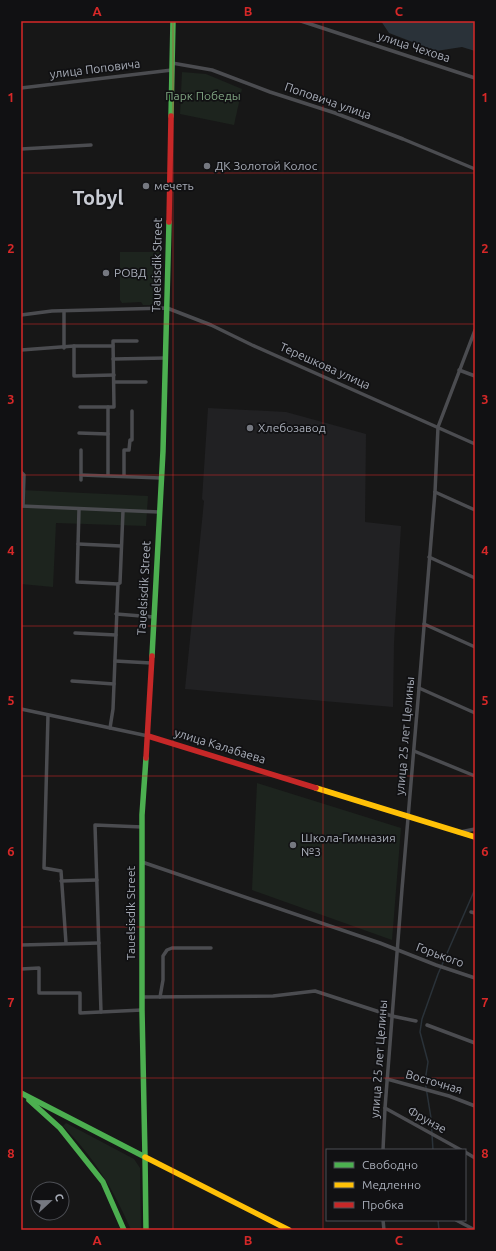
<svg xmlns="http://www.w3.org/2000/svg" width="496" height="1251" viewBox="0 0 496 1251" font-family="Ubuntu,sans-serif">
	<style>
		.built { fill: #212123 }
		.green { fill: #1d241e }
		.water { fill: #2a3239 }
		.lines { fill: none; stroke-linecap: round; stroke-linejoin: round }
		.stream { stroke: #2a3239; stroke-width: 1.5 }
		.street { stroke: #4b4c50; stroke-width: 3.5 }
		.fast { stroke: #4caf50; stroke-width: 5.5 }
		.slow { stroke: #ffc107; stroke-width: 5.5 }
		.jam { stroke: #c62828; stroke-width: 5.5 }
		.grid { fill: none; stroke: #d62828; stroke-width: 1; stroke-opacity: 0.55 }
		.poi-dot { fill: #757880; stroke: #111113; stroke-width: 1.5 }
		.labels { text-anchor: middle; stroke-width: 3.5; stroke-linejoin: round; paint-order: stroke }
		.street-label { font-size: 12px; fill: #a8adb8; stroke: #111113 }
		.park-label { font-size: 12px; fill: #7fa381; stroke: #111113 }
		.poi-label { font-size: 12px; fill: #a8adb8; stroke: #111113; text-anchor: start }
		.town-label { font-size: 20px; font-weight: bold; fill: #c9ccd4; stroke: #111113 }
		.neatline { fill: none; stroke: #d62828; stroke-width: 1.5 }
		.grid-label { font-size: 13px; text-anchor: middle; font-weight: bold; fill: #d62828 }
	</style>
	<rect width="100%" height="100%" fill="#171717"/>
	<!-- built -->
	<polygon class="built" points="208,408 286,412 366,434 365,522 401,526 394,643 393,707 185,689 204,501 202,499"/>
	<!-- green -->
	<g class="green">
		<polygon points="182,72 206,74 242,89 234,125 180,114"/>
		<path d="M120 252H160L162 253V297C159 306 151 305 143 305L141 302 122 303 120 300Z"/>
		<polygon points="21,490 148,496 146,526 56,523 53,587 21,584"/>
		<polygon points="257,783 401,828 392,940 252,890"/>
		<path d="M66 1123 134 1159 140 1168 141 1230H131C113 1188 95 1159 63 1126Z"/>
	</g>
	<!-- water -->
	<polygon class="water" points="381,21 475,21 475,51 462,47 436,51 389,33"/>
	<g class="lines">
		<!-- stream -->
		<g class="stream">
			<polyline points="433,1150 431,1118 425,1081 428,1062 420,1032 422,1019 438,974 475,889"/>
			<polyline points="438,1220 439,1230"/>
		</g>
		<!-- street -->
		<g class="street">
			<polyline points="301,21 475,78"/>
			<polyline points="172,63 212,70 270,92 335,113 403,139 475,169"/>
			<polyline points="21,88 172,70"/>
			<polyline points="21,149 91,145"/>
			<polyline points="64,311 64,348"/>
			<polyline points="21,315 52,311 167,308 211,325 252,345 475,444"/>
			<polyline points="74,346 74,376 114,375"/>
			<polyline points="21,350 74,346 113,346"/>
			<polyline points="113,359 166,358"/>
			<polyline points="459,370 475,376"/>
			<polyline points="114,382 146,382"/>
			<polyline points="80,407 114,407 113,341 137,341"/>
			<polyline points="108,407 108,475"/>
			<polyline points="79,433 108,434"/>
			<polyline points="21,472 24,475 23,506"/>
			<polyline points="81,475 161,478"/>
			<polyline points="124,476 124,450 129,450 130,440 132,440 132,411"/>
			<polyline points="81,480 81,450"/>
			<polyline points="435,492 475,510"/>
			<polyline points="21,506 159,512"/>
			<polyline points="79,509 77,582 118,584"/>
			<polyline points="78,544 121,546"/>
			<polyline points="429,557 475,578"/>
			<polyline points="116,614 154,617"/>
			<polyline points="424,624 475,647"/>
			<polyline points="75,633 116,635"/>
			<polyline points="115,661 151,663"/>
			<polyline points="72,681 114,684"/>
			<polyline points="419,688 475,713"/>
			<polyline points="21,709 148,736"/>
			<polyline points="48,715 44,868 61,871 66,943"/>
			<polyline points="110,728 113,709 118,584 120,583 123,511"/>
			<polyline points="414,751 475,776"/>
			<polyline points="460,832 475,829"/>
			<polyline points="142,862 380,943 436,965 475,978"/>
			<polyline points="61,881 97,880"/>
			<polyline points="471,912 475,913"/>
			<polyline points="21,945 99,943"/>
			<polyline points="21,969 39,968 39,993 80,993 80,1013 142,1010"/>
			<polyline points="142,997 273,996 315,991 392,1016 416,1021"/>
			<polyline points="160,997 163,980 163,956 167,950 172,948 211,948"/>
			<polyline points="101,1012 95,825 142,827"/>
			<polyline points="427,1025 475,1043"/>
			<polyline points="387,1079 449,1096 475,1106"/>
			<polyline points="385,1108 461,1150"/>
			<polyline points="383,1150 385,1108 402,889 419,688 435,492 438,427 475,330"/>
			<polyline points="465,1152 475,1158"/>
			<polyline points="383,1220 384,1230"/>
			<polyline points="456,1220 475,1230"/>
		</g>
		<!-- fast -->
		<g class="fast">
			<polyline points="171,116 173,21"/>
			<polyline points="152,656 163,451 169,222"/>
			<polyline points="21,1093 145,1157 146,1230"/>
			<polyline points="29,1100 60,1128 103,1182 124,1230"/>
			<polyline points="145,1157 142,1010 142,815 146,758"/>
		</g>
		<!-- slow -->
		<g class="slow">
			<polyline points="316,788 475,837"/>
			<polyline points="145,1157 289,1230"/>
		</g>
		<!-- jam -->
		<g class="jam">
			<polyline points="169,222 171,116"/>
			<polyline points="148,736 316,788"/>
			<polyline points="146,758 152,656"/>
		</g>
	</g>
	<!-- grid -->
	<path class="grid" d="M173 21V1230M323 21V1230M21 173H475M21 324H475M21 475H475M21 626H475M21 776H475M21 927H475M21 1078H475"/>
	<!-- markers -->
	<g class="poi-dot">
		<circle cx="207" cy="166" r="4"/>
		<circle cx="146" cy="186" r="4"/>
		<circle cx="106" cy="273" r="4"/>
		<circle cx="250" cy="428" r="4"/>
		<circle cx="293" cy="845" r="4"/>
	</g>
	<g class="labels">
		<!-- street labels -->
		<g class="street-label">
			<text transform="translate(414 47) rotate(18)" y="4">улица Чехова</text>
			<text transform="translate(95 69) rotate(-7)" y="4">улица Поповича</text>
			<text transform="translate(328 101) rotate(19)" y="4">Поповича улица</text>
			<text transform="translate(157 265) rotate(-89)" y="4">Tauelsisdik Street</text>
			<text transform="translate(325 366) rotate(24)" y="4">Терешкова улица</text>
			<text transform="translate(144 588) rotate(-87)" y="4">Tauelsisdik Street</text>
			<text transform="translate(405 736) rotate(-85)" y="4">улица 25 лет Целины</text>
			<text transform="translate(220 746) rotate(17)" y="4">улица Калабаева</text>
			<text transform="translate(131 913) rotate(-90)" y="4">Tauelsisdik Street</text>
			<text transform="translate(440 955) rotate(20)" y="4">Горького</text>
			<text transform="translate(379 1059) rotate(-86)" y="4">улица 25 лет Целины</text>
			<text transform="translate(434 1082) rotate(16)" y="4">Восточная</text>
			<text transform="translate(427 1120) rotate(29)" y="4">Фрунзе</text>
		</g>
		<!-- park labels -->
		<g class="park-label">
			<text x="203" y="100">Парк Победы</text>
		</g>
		<!-- poi labels -->
		<g class="poi-label">
			<text x="215" y="170">ДК Золотой Колос</text>
			<text x="154" y="190">мечеть</text>
			<text x="114" y="277">РОВД</text>
			<text x="258" y="432">Хлебозавод</text>
			<text x="301" y="842">Школа-Гимназия<tspan x="301" dy="14">№3</tspan></text>
		</g>
		<!-- town labels -->
		<g class="town-label">
			<text x="98" y="205">Tobyl</text>
		</g>
	</g>
	<!-- border -->
	<rect width="496" height="1251" fill="none" stroke="#111113" stroke-width="44"/>
	<!-- legend -->
	<rect x="326" y="1149" width="140" height="72" fill="#111113" stroke="#4d4f55"/>
	<rect x="334" y="1162" width="20" height="6" fill="#4caf50" stroke="#4d4f55"/>
	<text x="362" y="1169" font-size="12" fill="#a8adb8">Свободно</text>
	<rect x="334" y="1182" width="20" height="6" fill="#ffc107" stroke="#4d4f55"/>
	<text x="362" y="1189" font-size="12" fill="#a8adb8">Медленно</text>
	<rect x="334" y="1202" width="20" height="6" fill="#c62828" stroke="#4d4f55"/>
	<text x="362" y="1209" font-size="12" fill="#a8adb8">Пробка</text>
	<!-- north arrow -->
	<g transform="translate(50 1201) rotate(68)"><circle r="19" fill="#111113" stroke="#4d4f55"/>
	<path d="M0-3L7 15L0 10L-7 15Z" fill="#757880"/>
	<text y="-6" font-size="11" font-weight="bold" text-anchor="middle" fill="#a8adb8">С</text>
	</g>
	<rect x="22" y="22" width="452" height="1207" class="neatline"/>
	<g class="grid-label">
		<text x="97" y="16">A</text>
		<text x="248" y="16">B</text>
		<text x="399" y="16">C</text>
		<text x="11" y="102">1</text>
		<text x="485" y="102">1</text>
		<text x="11" y="253">2</text>
		<text x="485" y="253">2</text>
		<text x="11" y="404">3</text>
		<text x="485" y="404">3</text>
		<text x="11" y="555">4</text>
		<text x="485" y="555">4</text>
		<text x="11" y="705">5</text>
		<text x="485" y="705">5</text>
		<text x="11" y="856">6</text>
		<text x="485" y="856">6</text>
		<text x="11" y="1007">7</text>
		<text x="485" y="1007">7</text>
		<text x="11" y="1158">8</text>
		<text x="485" y="1158">8</text>
		<text x="97" y="1245">A</text>
		<text x="248" y="1245">B</text>
		<text x="399" y="1245">C</text>
	</g>
</svg>
